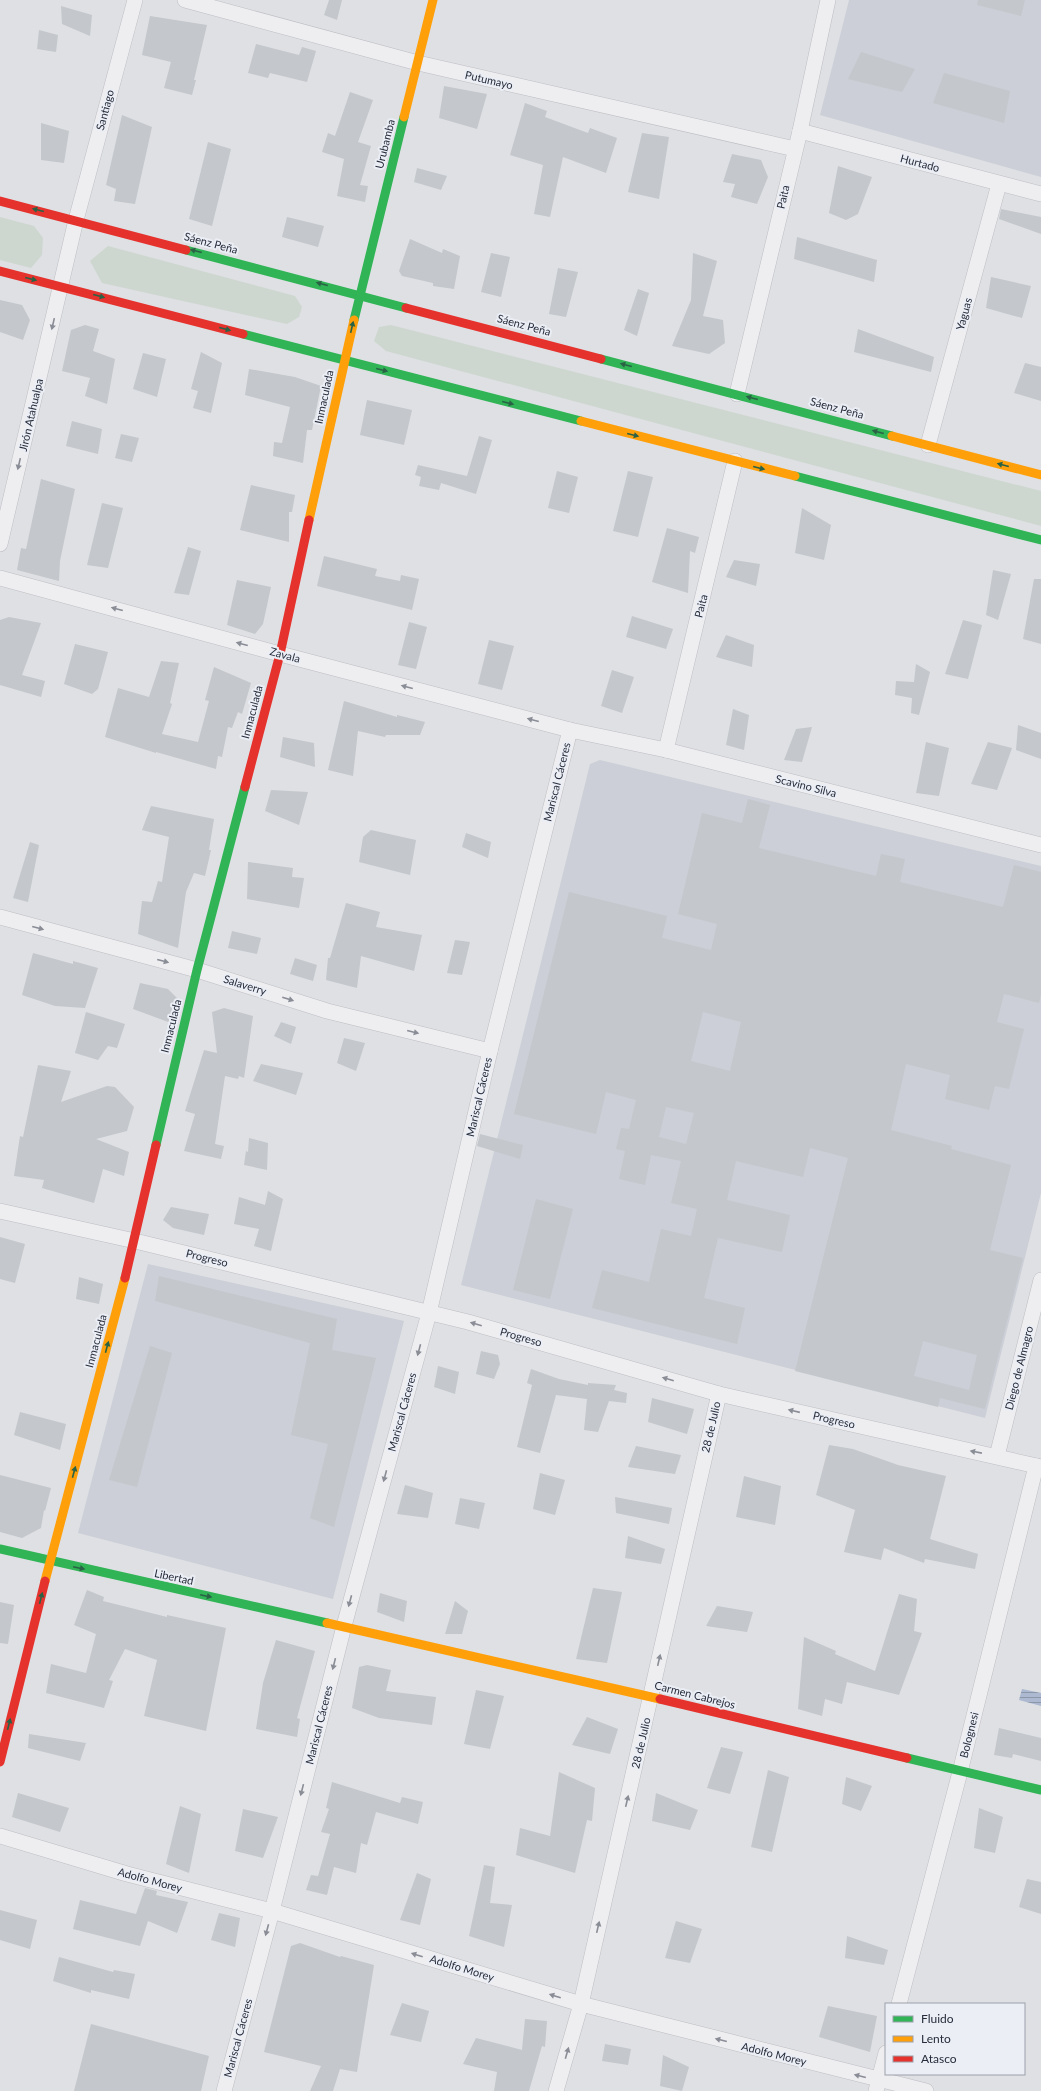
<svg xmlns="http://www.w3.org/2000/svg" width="1041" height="2091" viewBox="0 0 1041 2091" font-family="Lato,sans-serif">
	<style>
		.built { fill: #cccfd7 }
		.green { fill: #ced7cf }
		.water { fill: url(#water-rules) }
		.building { fill: #c4c7cb; fill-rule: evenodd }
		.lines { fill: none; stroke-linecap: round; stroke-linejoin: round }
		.street-casing { stroke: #bdbec2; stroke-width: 16 }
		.street { stroke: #eeeef1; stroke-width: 15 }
		.fast { stroke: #30b455; stroke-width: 9 }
		.slow { stroke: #ff9f0a; stroke-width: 9 }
		.jam { stroke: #e5322d; stroke-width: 9 }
		.oneway { fill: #2a6246 }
		.oneway2 { fill: #8a8d96 }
		.labels { text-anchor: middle; stroke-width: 4; stroke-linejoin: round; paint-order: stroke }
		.street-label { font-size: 11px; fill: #262c3c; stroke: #ebeef4 }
	</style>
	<defs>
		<pattern id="water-rules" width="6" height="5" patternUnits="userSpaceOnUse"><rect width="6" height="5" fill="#acb9d0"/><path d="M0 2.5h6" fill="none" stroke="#8c97aa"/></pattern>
	</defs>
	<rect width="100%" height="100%" fill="#dee0e4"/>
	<!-- built -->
	<g class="built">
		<polygon points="849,0 1041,0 1041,177 820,115"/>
		<polygon points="600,760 1041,866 1041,1193 985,1418 461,1285 590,764"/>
		<polygon points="148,1264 404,1321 333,1599 78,1533"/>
	</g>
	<!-- green -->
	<g class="green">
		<polygon points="0,217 34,226 43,238 42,255 31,268 0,260"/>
		<polygon points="108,246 295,296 302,307 299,317 287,324 102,283 90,261"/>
		<polygon points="391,325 1041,491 1041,526 386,351 374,341 379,327"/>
	</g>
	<!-- water -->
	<polygon class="water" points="1022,1689 1041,1693 1041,1706 1019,1700"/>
	<!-- building -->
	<g class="building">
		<polygon points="329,0 342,0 337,20 324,15"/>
		<polygon points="978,0 1025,0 1021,16 977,5"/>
		<polygon points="61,6 92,15 90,36 62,24"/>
		<polygon points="150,16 207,25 194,80 196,80 192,95 164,88 171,62 142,55"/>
		<polygon points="39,30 58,35 56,52 37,49"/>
		<polygon points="256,44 299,55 302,47 316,51 307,82 270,73 268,78 248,73"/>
		<polygon points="861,52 915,69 902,92 848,79"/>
		<polygon points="944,73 1010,91 1004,123 933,103"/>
		<polygon points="444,86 487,94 477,129 439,118"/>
		<polygon points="350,92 373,100 358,142 371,146 360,185 368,186 365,202 337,196 344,159 322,152 328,133 335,136"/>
		<polygon points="525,103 547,111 545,117 588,133 590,128 617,138 606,173 563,157 550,217 534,214 543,165 510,155"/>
		<polygon points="122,115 152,127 135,204 114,201 116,189 106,185"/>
		<polygon points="41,123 69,131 64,163 41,160"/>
		<polygon points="642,133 669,137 659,199 628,192"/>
		<polygon points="208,142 231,149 212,226 189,219"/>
		<polygon points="732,154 761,160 768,177 757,204 731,197 735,184 723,182"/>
		<polygon points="838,166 872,177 858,214 846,220 829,213"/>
		<polygon points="417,168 447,176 441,190 414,182"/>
		<polygon points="1001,209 1041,217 1041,234 999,219"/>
		<polygon points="287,217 324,226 318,247 282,237"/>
		<polygon points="797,237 877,260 874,282 794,259"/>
		<polygon points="410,239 442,253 443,249 460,256 454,289 433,286 433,283 402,276 399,271"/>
		<polygon points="491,253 510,257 501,297 481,292"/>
		<polygon points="693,253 717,261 703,316 723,320 725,343 709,354 672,346 691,300"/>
		<polygon points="558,268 578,272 566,317 549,314"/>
		<polygon points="991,277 1031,286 1022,318 986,308"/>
		<polygon points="638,289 649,293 637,336 624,330"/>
		<polygon points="0,300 22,305 30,320 23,340 0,332"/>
		<polygon points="85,325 99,329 93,351 115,359 107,404 85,396 90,378 62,371 71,330"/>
		<polygon points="858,329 934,357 931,372 854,352"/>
		<polygon points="201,352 222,363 211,413 193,408 198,391 191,389"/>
		<polygon points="143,353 166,359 157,397 133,389"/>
		<polygon points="1025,363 1041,367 1041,401 1014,393"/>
		<polygon points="249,369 295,377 321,386 312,430 307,430 303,463 273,456 274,442 282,443 290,407 245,395"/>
		<polygon points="367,400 412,410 404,445 360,435"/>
		<polygon points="72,421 102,429 98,454 66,446"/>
		<polygon points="121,434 139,438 132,462 115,458"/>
		<polygon points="479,436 492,440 476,494 441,483 439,490 419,486 421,477 415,475 418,465 467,476"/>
		<polygon points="557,471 578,477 569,513 548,508"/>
		<polygon points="628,471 653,477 638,537 613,531"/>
		<polygon points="41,479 75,489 60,561 59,581 17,570 21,548 26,549"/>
		<polygon points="251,485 295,495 292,512 289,512 289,542 240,530"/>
		<polygon points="102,503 123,508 108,568 87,565"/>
		<polygon points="802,508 831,525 824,560 795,553"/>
		<polygon points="667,528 699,537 695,553 690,551 688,593 652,582"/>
		<polygon points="188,547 201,551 189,595 174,593"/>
		<polygon points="324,556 377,569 375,576 400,581 401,575 419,579 412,610 317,586"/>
		<polygon points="734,560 760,564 756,586 726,577"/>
		<polygon points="993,570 1011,574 998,620 986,615"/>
		<polygon points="1034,579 1041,579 1041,644 1023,639"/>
		<polygon points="237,580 271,587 263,624 255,634 227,625"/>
		<polygon points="632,616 673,629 666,649 626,637"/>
		<polygon points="9,617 41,623 22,675 45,681 41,697 0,685 0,620"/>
		<polygon points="963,620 982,625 968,679 945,674"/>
		<polygon points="409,622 427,627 416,669 398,665"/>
		<polygon points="726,635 754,645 752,667 716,657"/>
		<polygon points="489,640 514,646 502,690 478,684"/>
		<polygon points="75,644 108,652 98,689 92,694 64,684"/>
		<polygon points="161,661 179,663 170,703 172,704 162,734 198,742 209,701 205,700 214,667 251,683 242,714 238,712 232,728 228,727 222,757 218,756 216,769 156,752 156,753 105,737 118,688 149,697"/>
		<polygon points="916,664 930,672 919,715 911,713 912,698 895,695 896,681 914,682"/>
		<polygon points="612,670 634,677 622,713 601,706"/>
		<polygon points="344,701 397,717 397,715 425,722 420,735 386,735 385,737 358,731 353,776 328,770"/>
		<polygon points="733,709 749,715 744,750 726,745"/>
		<polygon points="1018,725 1041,733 1041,759 1016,750"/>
		<polygon points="812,727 802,762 784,760 796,729"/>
		<polygon points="283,737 314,743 315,767 280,757"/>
		<polygon points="926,742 949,748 939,796 916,793"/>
		<polygon points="988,742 1012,748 997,790 971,784"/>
		<polygon points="271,790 308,792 299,825 265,811"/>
		<path d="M748 799 770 805 759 848 876 876 881 854 905 859 900 882 1003 907 1014 865 1041 872V994L1039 1003 1004 994 997 1022 1024 1029 1009 1089 995 1086 989 1110 945 1099 950 1075 906 1064 891 1130 952 1146 951 1149 1011 1165 990 1250 1023 1258 985 1409 940 1398 938 1407 795 1371 848 1158 810 1148 803 1177 736 1161 727 1200 790 1215 782 1252 718 1238 704 1298 745 1308 737 1344 592 1308 602 1270 649 1282 661 1229 691 1236 697 1209 671 1203 681 1161 651 1155 645 1185 619 1179 625 1151 616 1149 621 1128 629 1129 636 1100 606 1092 596 1134 514 1114 569 892 667 916 662 938 711 950 717 924 678 914 702 813 742 823ZM703 1012 741 1022 730 1071 691 1061ZM666 1107 694 1113 686 1144 659 1137ZM923 1341 977 1355 969 1390 914 1376Z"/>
		<polygon points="151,806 214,819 209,850 211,850 205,876 194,873 186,892 178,948 138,934 142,901 152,902 158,881 162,882 169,837 142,830"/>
		<polygon points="371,830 416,840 410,875 359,862 363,837"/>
		<polygon points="466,833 491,842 488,858 462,847"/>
		<polygon points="30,842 39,845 28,902 13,898"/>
		<polygon points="248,862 293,868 292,877 304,878 299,908 247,899"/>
		<polygon points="346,903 380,912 376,927 422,935 414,971 361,956 357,988 326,980 328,958 330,958"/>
		<polygon points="232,931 261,938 257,954 228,948"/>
		<polygon points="455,940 470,942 462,975 447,973"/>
		<polygon points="33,953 73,964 73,961 98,968 85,1008 55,1006 22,995"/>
		<polygon points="295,958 317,965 313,981 290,974"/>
		<polygon points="140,983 168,989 178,999 171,1023 133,1009"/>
		<polygon points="224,1008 253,1016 244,1078 239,1076 238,1079 225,1076 215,1144 224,1146 221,1159 184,1151 195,1114 185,1111 204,1050 217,1053 212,1012"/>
		<polygon points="86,1012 125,1024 117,1048 108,1046 98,1060 75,1053"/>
		<polygon points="281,1022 296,1027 291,1044 274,1036"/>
		<polygon points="344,1038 365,1043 356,1071 337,1063"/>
		<polygon points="261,1064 303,1073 296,1095 253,1081"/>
		<polygon points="38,1065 71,1071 61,1102 107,1086 115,1087 134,1107 127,1131 96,1139 129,1152 124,1176 103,1169 94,1203 42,1188 44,1180 14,1176 20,1136 23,1137"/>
		<polygon points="480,1134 523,1145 520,1159 477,1146"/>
		<polygon points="249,1138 268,1143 267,1170 244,1165 246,1151 248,1152"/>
		<polygon points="268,1191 283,1199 271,1251 254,1246 259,1229 234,1224 239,1197 265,1205"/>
		<polygon points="536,1199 573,1209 550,1299 513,1290"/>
		<polygon points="171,1207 209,1214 204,1235 173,1228 163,1220"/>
		<polygon points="0,1237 25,1244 15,1283 0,1279"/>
		<polygon points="159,1276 337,1319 332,1350 376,1358 334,1527 310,1518 328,1444 291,1435 310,1343 155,1301"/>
		<polygon points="79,1277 103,1284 99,1304 76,1299"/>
		<polygon points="150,1346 172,1353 137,1487 109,1480"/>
		<polygon points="481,1351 498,1355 500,1364 494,1379 476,1374"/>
		<polygon points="438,1366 459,1372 455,1394 434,1387"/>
		<polygon points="531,1369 559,1379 588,1385 588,1383 616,1385 614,1390 627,1393 626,1403 609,1401 598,1432 584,1430 587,1399 556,1395 540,1453 517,1447 532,1385 527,1383"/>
		<polygon points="652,1398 694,1409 687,1434 648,1422"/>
		<polygon points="20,1412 66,1424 60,1450 14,1435"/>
		<polygon points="829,1445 853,1449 898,1465 946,1476 930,1539 978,1554 975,1569 925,1559 924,1563 884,1548 881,1560 844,1552 855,1510 816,1495"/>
		<polygon points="636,1446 681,1455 675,1474 628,1467"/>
		<polygon points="540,1473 565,1480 555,1515 533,1509"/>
		<polygon points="0,1475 51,1488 45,1511 44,1510 41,1528 22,1538 0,1532"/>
		<polygon points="744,1476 781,1486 775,1525 736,1517"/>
		<polygon points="405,1485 433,1493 428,1518 397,1514"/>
		<polygon points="615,1497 672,1508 669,1524 616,1513"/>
		<polygon points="460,1498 485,1503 479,1529 455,1524"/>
		<polygon points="628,1536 665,1549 661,1564 625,1558"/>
		<polygon points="593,1588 622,1592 607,1663 576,1659"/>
		<polygon points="87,1590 104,1597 103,1601 167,1617 167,1615 226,1628 206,1731 144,1716 157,1660 125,1649 109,1680 113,1681 104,1708 46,1693 51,1664 86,1673 96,1634 74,1625"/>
		<polygon points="380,1593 407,1601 404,1622 377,1612"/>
		<polygon points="899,1594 917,1599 914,1631 922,1633 899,1695 847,1682 842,1704 825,1699 822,1716 798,1709 804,1637 836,1651 835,1654 875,1671"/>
		<polygon points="455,1601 468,1611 462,1634 445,1634"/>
		<polygon points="0,1602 14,1605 8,1644 0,1643"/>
		<polygon points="717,1606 753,1612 747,1632 706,1626"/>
		<polygon points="276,1640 315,1651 297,1718 300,1719 297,1737 256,1729 263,1683"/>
		<polygon points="367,1665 391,1670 386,1691 436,1697 432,1725 379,1718 352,1708 359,1667"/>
		<polygon points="476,1690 504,1696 490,1749 464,1744"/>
		<polygon points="587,1717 618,1729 610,1754 572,1745"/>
		<polygon points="999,1728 1041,1738 1041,1761 1013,1754 1012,1758 994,1755"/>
		<polygon points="29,1734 86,1743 80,1761 28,1748"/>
		<polygon points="721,1747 743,1752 730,1794 707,1788"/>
		<polygon points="768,1770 789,1777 772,1852 751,1847"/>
		<polygon points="559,1772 595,1788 592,1821 587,1820 575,1873 516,1855 520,1828 550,1836"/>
		<polygon points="846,1777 872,1786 861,1811 842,1804"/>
		<polygon points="332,1782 400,1803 402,1797 423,1802 418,1824 376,1812 367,1845 361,1843 356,1873 334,1867 327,1895 306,1890 311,1875 318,1876 330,1834 321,1832 329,1809 326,1808"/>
		<polygon points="18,1793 69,1808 60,1832 12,1817"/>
		<polygon points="656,1793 698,1810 690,1830 652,1821"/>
		<polygon points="180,1806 201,1814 189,1873 166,1864"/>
		<polygon points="979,1808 1003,1817 995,1853 974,1848"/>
		<polygon points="243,1809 278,1817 263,1858 235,1851"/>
		<polygon points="484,1865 495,1867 490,1903 512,1905 504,1947 469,1936"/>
		<polygon points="417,1873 431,1879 420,1925 400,1920"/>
		<polygon points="1027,1879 1041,1882 1041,1914 1019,1907"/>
		<polygon points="145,1888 157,1891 156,1895 188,1902 177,1933 148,1921 140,1946 73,1929 80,1900 136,1914"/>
		<polygon points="0,1910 37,1920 30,1949 0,1940"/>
		<polygon points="219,1913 240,1918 235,1947 211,1940"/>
		<polygon points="676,1921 702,1929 690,1963 665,1958"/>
		<polygon points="847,1936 888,1950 884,1965 845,1958"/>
		<polygon points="300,1943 340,1957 341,1956 374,1965 357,2072 340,2069 333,2091 310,2091 321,2066 264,2052 291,1946"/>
		<polygon points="59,1957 113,1972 114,1970 135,1974 129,1999 91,1990 91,1993 53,1981"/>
		<polygon points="402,2003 429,2011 421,2042 390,2035"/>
		<polygon points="828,2006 877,2016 870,2052 819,2037"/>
		<polygon points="525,2019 547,2021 545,2047 542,2046 529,2091 494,2091 497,2072 463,2064 476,2038 522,2050"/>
		<polygon points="91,2024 209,2056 201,2091 74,2091"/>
		<polygon points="605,2044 631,2049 628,2065 602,2061"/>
		<polygon points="663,2055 689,2067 682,2091 660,2086"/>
	</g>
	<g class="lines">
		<defs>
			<g id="street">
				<polyline points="185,0 418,63 795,149"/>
				<polyline points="800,131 1041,194"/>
				<polyline points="737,394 800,131 828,0"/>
				<polyline points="928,445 999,184"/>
				<polyline points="0,544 76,220 135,0"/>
				<polyline points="0,578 280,654 570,730 666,750 1041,845"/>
				<polyline points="666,750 735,461"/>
				<polyline points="0,917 197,970 327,1011 490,1051"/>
				<polyline points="0,1211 135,1241 468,1322 719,1394 1041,1467"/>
				<polyline points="997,1456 1041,1280"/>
				<polyline points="0,1836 127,1874 272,1911 581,2004 926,2091"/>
				<polyline points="899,2004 960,1772 1036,1466"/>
				<polyline points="224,2091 272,1911 344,1626 429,1313 490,1051 570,730"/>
				<polyline points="556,2091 581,2004 719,1394"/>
				<polyline points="876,2091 886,2053"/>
			</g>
		</defs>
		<!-- street casing -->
		<use href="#street" class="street-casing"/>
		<!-- street -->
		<use href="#street" class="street"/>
		<!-- fast -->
		<g class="fast">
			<polyline points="186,250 406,308"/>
			<polyline points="354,320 404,117"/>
			<polyline points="243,334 581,421"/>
			<polyline points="601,359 892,436"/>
			<polyline points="795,476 1041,540"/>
			<polyline points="156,1145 197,970 245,787"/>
			<polyline points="0,1549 327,1623"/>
			<polyline points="907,1758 1041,1790"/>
		</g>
		<!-- slow -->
		<g class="slow">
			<polyline points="404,117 433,0"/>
			<polyline points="581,421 795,476"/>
			<polyline points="892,436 1041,475"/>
			<polyline points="309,520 354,320"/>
			<polyline points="45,1581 125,1278"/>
			<polyline points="327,1623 660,1699"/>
		</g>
		<!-- jam -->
		<g class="jam">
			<polyline points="0,201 186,250"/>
			<polyline points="0,271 243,334"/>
			<polyline points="406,308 601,359"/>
			<polyline points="245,787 280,654 309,520"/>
			<polyline points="125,1278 156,1145"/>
			<polyline points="660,1699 907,1758"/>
			<polyline points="0,1762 45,1581"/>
		</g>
	</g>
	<!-- one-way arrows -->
	<defs><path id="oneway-solid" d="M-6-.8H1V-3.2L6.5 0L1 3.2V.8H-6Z"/></defs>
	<g class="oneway">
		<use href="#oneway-solid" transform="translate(38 210) rotate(-166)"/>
		<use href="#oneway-solid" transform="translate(196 251) rotate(-165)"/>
		<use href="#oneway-solid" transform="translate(31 279) rotate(14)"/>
		<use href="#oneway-solid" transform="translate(322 284) rotate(-165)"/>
		<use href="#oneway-solid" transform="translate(99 296) rotate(15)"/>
		<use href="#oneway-solid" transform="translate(352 327) rotate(-77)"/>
		<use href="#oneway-solid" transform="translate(225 329) rotate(15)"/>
		<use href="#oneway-solid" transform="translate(626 365) rotate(-165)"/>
		<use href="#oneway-solid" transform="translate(382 370) rotate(14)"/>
		<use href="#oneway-solid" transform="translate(752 398) rotate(-165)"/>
		<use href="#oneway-solid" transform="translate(508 403) rotate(14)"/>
		<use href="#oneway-solid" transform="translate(878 432) rotate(-165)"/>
		<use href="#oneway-solid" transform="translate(633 435) rotate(14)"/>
		<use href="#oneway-solid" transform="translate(1003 465) rotate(-165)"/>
		<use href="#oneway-solid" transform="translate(759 468) rotate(14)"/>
		<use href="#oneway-solid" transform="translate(107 1347) rotate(-75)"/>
		<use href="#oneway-solid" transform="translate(74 1472) rotate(-75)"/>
		<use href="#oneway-solid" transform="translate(79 1568) rotate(12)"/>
		<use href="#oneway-solid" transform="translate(206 1596) rotate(12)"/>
		<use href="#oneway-solid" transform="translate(41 1598) rotate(-76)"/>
		<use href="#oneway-solid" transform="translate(9 1724) rotate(-76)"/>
	</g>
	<g class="oneway2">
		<use href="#oneway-solid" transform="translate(53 324) rotate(103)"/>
		<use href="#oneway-solid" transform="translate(19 464) rotate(103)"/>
		<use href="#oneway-solid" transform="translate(117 609) rotate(-165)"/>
		<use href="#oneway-solid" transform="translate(242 644) rotate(-165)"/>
		<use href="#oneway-solid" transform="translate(407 687) rotate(-165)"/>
		<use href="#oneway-solid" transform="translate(533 720) rotate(-165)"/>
		<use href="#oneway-solid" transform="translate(38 928) rotate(15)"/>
		<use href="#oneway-solid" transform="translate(163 961) rotate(15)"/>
		<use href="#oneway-solid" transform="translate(288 999) rotate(17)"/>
		<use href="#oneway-solid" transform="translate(413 1032) rotate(14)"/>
		<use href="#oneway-solid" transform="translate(476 1324) rotate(-164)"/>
		<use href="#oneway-solid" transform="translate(419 1350) rotate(105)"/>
		<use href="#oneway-solid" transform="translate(668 1379) rotate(-164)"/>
		<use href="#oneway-solid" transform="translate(794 1411) rotate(-167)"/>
		<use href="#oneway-solid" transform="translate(976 1452) rotate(-169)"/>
		<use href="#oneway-solid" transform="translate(385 1476) rotate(105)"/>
		<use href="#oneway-solid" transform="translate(350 1601) rotate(105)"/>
		<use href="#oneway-solid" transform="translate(659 1660) rotate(-77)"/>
		<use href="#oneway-solid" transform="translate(334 1664) rotate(104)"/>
		<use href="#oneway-solid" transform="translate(302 1790) rotate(104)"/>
		<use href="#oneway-solid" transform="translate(627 1801) rotate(-77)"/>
		<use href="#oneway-solid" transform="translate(598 1927) rotate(-77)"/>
		<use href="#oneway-solid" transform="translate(267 1930) rotate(105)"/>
		<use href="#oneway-solid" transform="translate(417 1955) rotate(-163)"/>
		<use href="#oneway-solid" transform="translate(555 1996) rotate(-163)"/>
		<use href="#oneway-solid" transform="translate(721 2040) rotate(-166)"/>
		<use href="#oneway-solid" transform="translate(567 2053) rotate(-74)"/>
		<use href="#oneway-solid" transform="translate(860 2076) rotate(-166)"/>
	</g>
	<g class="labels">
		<!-- street labels -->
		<g class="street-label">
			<text transform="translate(489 80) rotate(13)" y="4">Putumayo</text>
			<text transform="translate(105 110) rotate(-75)" y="4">Santiago</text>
			<text transform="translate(385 144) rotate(-76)" y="4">Urubamba</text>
			<text transform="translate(920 163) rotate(15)" y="4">Hurtado</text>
			<text transform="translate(783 197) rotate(-77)" y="4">Paita</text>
			<text transform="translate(211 243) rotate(15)" y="4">Sáenz Peña</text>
			<text transform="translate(964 314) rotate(-75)" y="4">Yaguas</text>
			<text transform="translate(524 325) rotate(15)" y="4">Sáenz Peña</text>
			<text transform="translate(324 397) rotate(-78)" y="4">Inmaculada</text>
			<text transform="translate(837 408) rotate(15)" y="4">Sáenz Peña</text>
			<text transform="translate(31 415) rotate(-77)" y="4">Jirón Atahualpa</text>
			<text transform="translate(701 606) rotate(-76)" y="4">Paita</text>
			<text transform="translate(285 655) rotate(15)" y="4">Zavala</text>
			<text transform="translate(252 712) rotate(-75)" y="4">Inmaculada</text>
			<text transform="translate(557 782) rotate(-76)" y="4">Mariscal Cáceres</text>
			<text transform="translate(806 786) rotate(14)" y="4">Scavino Silva</text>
			<text transform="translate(245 985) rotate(17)" y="4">Salaverry</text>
			<text transform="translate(171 1026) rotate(-76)" y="4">Inmaculada</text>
			<text transform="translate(479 1097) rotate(-77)" y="4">Mariscal Cáceres</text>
			<text transform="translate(207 1258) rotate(14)" y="4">Progreso</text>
			<text transform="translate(521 1337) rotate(16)" y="4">Progreso</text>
			<text transform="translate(96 1341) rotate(-75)" y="4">Inmaculada</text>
			<text transform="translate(1019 1368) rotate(-76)" y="4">Diego de Almagro</text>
			<text transform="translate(402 1412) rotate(-75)" y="4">Mariscal Cáceres</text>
			<text transform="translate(834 1420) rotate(13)" y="4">Progreso</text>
			<text transform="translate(711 1427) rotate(-77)" y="4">28 de Julio</text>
			<text transform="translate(174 1577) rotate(12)" y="4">Libertad</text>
			<text transform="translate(695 1695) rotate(14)" y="4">Carmen Cabrejos</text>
			<text transform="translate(319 1725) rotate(-76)" y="4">Mariscal Cáceres</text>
			<text transform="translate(969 1735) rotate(-76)" y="4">Bolognesi</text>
			<text transform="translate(641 1743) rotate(-77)" y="4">28 de Julio</text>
			<text transform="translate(150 1880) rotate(15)" y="4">Adolfo Morey</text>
			<text transform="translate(462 1968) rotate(17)" y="4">Adolfo Morey</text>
			<text transform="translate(238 2038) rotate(-75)" y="4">Mariscal Cáceres</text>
			<text transform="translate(774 2054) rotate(14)" y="4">Adolfo Morey</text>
		</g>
	</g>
	<!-- legend -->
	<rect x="885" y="2003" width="140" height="72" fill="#ebeef4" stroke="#9ca0aa"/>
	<rect x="893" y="2016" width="20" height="6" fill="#30b455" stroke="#9ca0aa"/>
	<text x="921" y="2023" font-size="12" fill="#262c3c">Fluido</text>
	<rect x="893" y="2036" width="20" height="6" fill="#ff9f0a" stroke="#9ca0aa"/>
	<text x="921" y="2043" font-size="12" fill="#262c3c">Lento</text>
	<rect x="893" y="2056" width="20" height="6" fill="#e5322d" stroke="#9ca0aa"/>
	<text x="921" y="2063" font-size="12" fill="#262c3c">Atasco</text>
</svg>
